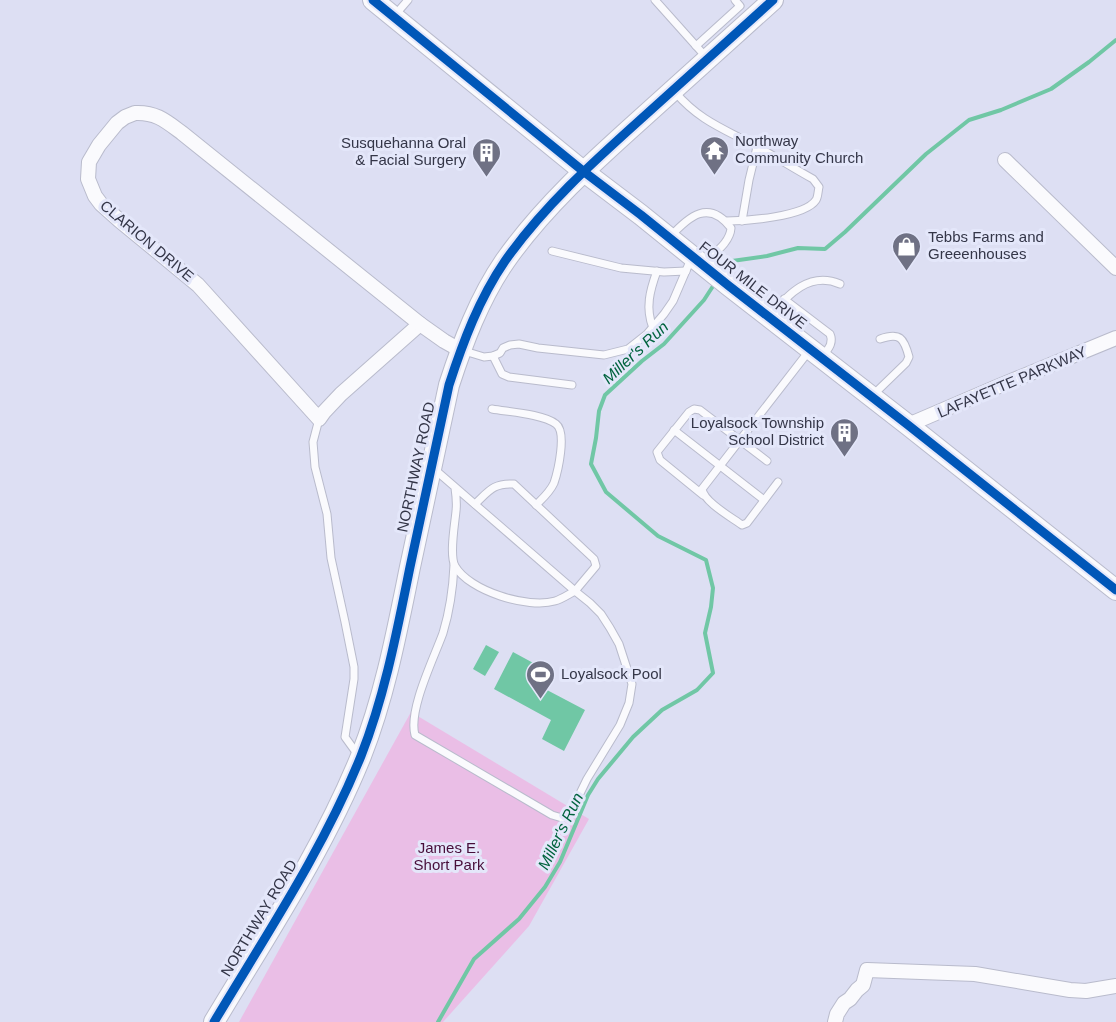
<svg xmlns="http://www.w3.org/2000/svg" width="1116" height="1022" viewBox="0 0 1116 1022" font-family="Arial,sans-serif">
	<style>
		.green { fill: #eabee6 }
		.water { fill: #70c7a5 }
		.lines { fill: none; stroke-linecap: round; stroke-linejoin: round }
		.stream { stroke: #70c7a5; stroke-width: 4 }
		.lane-casing { stroke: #b9bbcc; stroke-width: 9 }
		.street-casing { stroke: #b9bbcc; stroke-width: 16 }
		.secondary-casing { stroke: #b9bbcc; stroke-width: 22 }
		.lane { stroke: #fafafd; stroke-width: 7 }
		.street { stroke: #fafafd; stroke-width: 14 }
		.secondary { stroke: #fafafd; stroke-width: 20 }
		.cycleway-casing { stroke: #e4e7fa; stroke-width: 13 }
		.cycleway { stroke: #0057b8; stroke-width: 9 }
		.labels { text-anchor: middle; stroke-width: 6; stroke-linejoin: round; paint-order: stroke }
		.poi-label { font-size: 15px; fill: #343648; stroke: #e4e7fa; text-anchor: start }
		.street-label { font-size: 15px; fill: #343648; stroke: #e4e7fa }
		.park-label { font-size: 15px; fill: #470e3a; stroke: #e4e7fa }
		.water-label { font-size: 16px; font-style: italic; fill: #00633e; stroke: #e4e7fa }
	</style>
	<rect width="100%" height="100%" fill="#dddff3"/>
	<!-- green -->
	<polygon class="green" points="411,712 589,819 529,926 443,1022 239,1022"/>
	<!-- water -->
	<g class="water">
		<polygon points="486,645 499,652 485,676 473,669"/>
		<polygon points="513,652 537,665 528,680 585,710 564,751 542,739 551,720 494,689"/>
	</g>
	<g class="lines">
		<!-- stream -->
		<g class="stream">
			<polyline points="723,272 732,261 767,256 798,248 825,249 845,232 926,154 969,120 1001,110 1051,89 1089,62 1116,40"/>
			<polyline points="438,1022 474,959 519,919 545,887 560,862 588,795 598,779 633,737 662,710 697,690 713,673 705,633 711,607 713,588 706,560 658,536 606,492 591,464 596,438 599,411 605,395 642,361 664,344 704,300 715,283"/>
		</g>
		<defs>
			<g id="lane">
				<polyline points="655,0 706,57"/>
				<polyline points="395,15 408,0"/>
				<polyline points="696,46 740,6 735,0"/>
				<path d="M675 92C697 118 719 127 748 142 770 153 791 167 813 179L819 187C818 191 818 197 816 200 805 217 745 221 726 221"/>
				<polyline points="742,221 749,180 757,147"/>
				<path d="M670 237C689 216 709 199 731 228 730 243 714 253 704 263"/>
				<polyline points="552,251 621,268 664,272 686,271"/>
				<path d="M784 299 830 334C834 343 828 349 823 356"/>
				<path d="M770 316C788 294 810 271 840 284"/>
				<path d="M653 328C645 308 650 290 657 271"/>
				<polyline points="461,350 484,357 493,356 500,353 503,348 510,345 519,344 538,348 604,355 628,349 647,334 664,314 673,301 691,259"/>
				<polyline points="493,356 502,374 509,377 572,385"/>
				<path d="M873 395 906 363 909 357C904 338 900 332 880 339"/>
				<path d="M492 409C509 412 543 414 556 424 567 432 558 471 554 483 550 492 543 498 536 505"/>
				<polyline points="319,419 313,442 315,467 327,514 331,558 345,622 354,667 354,679 345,737 358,755"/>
				<polyline points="674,430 764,500"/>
				<path d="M433 468 575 591C569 594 562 599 555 601 528 609 469 591 455 566 449 555 455 523 456 511 457 503 456 495 455 488"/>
				<path d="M778 482 747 523 742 525C731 517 704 502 702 489L809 351"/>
				<polyline points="703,495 660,460 657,452 689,412 694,409 700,410 767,461"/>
				<path d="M454 565C453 588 450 610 443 633 434 658 408 710 415 735L552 815 562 818 570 814 587 779 620 725 629 703 632 684 619 644 610 628 601 614 590 603 575 591 596 566 594 559 514 484C493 483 489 491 475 504"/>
			</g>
			<g id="street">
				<path d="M135 113C156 112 166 121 182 133L420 324 341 394 324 412 319 419 198 285 119 220 101 204 95 196 88 179 89 162 99 145 117 123 125 117Z"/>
				<polyline points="1005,160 1116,268"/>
				<polyline points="420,324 444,341 460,350"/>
				<polyline points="908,425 999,386 1116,338"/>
				<polyline points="835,1022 837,1014 844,1003 850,999 857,990 863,985 867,970 975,974 1070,990 1086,991 1116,986"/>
			</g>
			<g id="secondary">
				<polyline points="373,0 583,171 641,215 729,286 908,425 1116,590"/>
				<path d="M214 1022C266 935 323 850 361 756 385 695 397 631 410 567 423 506 436 446 449 385 463 342 479 299 505 261 543 207 592 163 641 119 685 79 729 40 773 0"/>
			</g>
		</defs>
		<!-- lane casing -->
		<use href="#lane" class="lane-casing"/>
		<!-- street casing -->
		<use href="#street" class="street-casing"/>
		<!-- secondary casing -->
		<use href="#secondary" class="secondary-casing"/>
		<!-- lane -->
		<use href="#lane" class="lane"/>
		<!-- street -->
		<use href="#street" class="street"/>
		<!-- secondary -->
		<use href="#secondary" class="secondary"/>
		<defs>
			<g id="cycleway">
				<polyline points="373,0 583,171 641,215 729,286 908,425 1116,590"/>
				<path d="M214 1022C266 935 323 850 361 756 385 695 397 631 410 567 423 506 436 446 449 385 463 342 479 299 505 261 543 207 592 163 641 119 685 79 729 40 773 0"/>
			</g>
		</defs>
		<!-- cycleway casing -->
		<use href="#cycleway" class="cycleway-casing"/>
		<!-- cycleway -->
		<use href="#cycleway" class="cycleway"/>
	</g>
	<!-- icons -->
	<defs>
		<symbol id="temple-pin" viewBox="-11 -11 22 30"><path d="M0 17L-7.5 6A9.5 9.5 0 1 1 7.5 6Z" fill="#6f7184" stroke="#e4e7fa"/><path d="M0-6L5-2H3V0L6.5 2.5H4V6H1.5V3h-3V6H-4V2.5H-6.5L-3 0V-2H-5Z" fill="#fff"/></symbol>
		<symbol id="building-pin" viewBox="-11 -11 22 30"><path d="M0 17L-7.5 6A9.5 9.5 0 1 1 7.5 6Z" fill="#6f7184" stroke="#e4e7fa"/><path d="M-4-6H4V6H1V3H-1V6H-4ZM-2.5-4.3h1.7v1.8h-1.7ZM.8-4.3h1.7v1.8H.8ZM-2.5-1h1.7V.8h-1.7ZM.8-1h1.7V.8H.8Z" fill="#fff"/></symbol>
		<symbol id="shop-pin" viewBox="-11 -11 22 30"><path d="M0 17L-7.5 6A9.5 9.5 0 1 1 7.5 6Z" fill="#6f7184" stroke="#e4e7fa"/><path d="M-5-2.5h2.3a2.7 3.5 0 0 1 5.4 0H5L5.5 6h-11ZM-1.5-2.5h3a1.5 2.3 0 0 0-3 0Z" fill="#fff"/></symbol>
		<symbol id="stadium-pin" viewBox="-11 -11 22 30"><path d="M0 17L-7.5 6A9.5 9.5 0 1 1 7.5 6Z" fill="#6f7184" stroke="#e4e7fa"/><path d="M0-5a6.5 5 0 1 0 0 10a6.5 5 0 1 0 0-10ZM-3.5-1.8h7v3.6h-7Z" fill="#fff"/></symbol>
	</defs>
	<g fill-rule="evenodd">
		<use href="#temple-pin" x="698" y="134" width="33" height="45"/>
		<use href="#building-pin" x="470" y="136" width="33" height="45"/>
		<use href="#shop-pin" x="890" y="230" width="33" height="45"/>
		<use href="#building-pin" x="828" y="416" width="33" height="45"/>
		<use href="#stadium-pin" x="524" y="658" width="33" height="45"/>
	</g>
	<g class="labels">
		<!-- poi labels -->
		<g class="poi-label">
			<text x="735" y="146">Northway<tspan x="735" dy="17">Community Church</tspan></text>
			<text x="466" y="148" text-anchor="end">Susquehanna Oral<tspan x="466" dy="17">&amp; Facial Surgery</tspan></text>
			<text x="928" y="242">Tebbs Farms and<tspan x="928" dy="17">Greeenhouses</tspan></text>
			<text x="824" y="428" text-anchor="end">Loyalsock Township<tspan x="824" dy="17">School District</tspan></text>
			<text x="561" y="679">Loyalsock Pool</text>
		</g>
		<!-- street labels -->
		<g class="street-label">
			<text transform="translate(147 241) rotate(40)" y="5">CLARION DRIVE</text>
			<text transform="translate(753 285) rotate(38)" y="5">FOUR MILE DRIVE</text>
			<text transform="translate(1012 382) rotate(-23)" y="5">LAFAYETTE PARKWAY</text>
			<text transform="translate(416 467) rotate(-78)" y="5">NORTHWAY ROAD</text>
			<text transform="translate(259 918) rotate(-59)" y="5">NORTHWAY ROAD</text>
		</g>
		<!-- park labels -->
		<g class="park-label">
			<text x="449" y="853">James E.<tspan x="449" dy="17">Short Park</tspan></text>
		</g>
		<!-- water labels -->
		<g class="water-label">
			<text transform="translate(635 352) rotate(-43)" y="6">Miller's Run</text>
			<text transform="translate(560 831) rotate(-64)" y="6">Miller's Run</text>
		</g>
	</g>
</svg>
